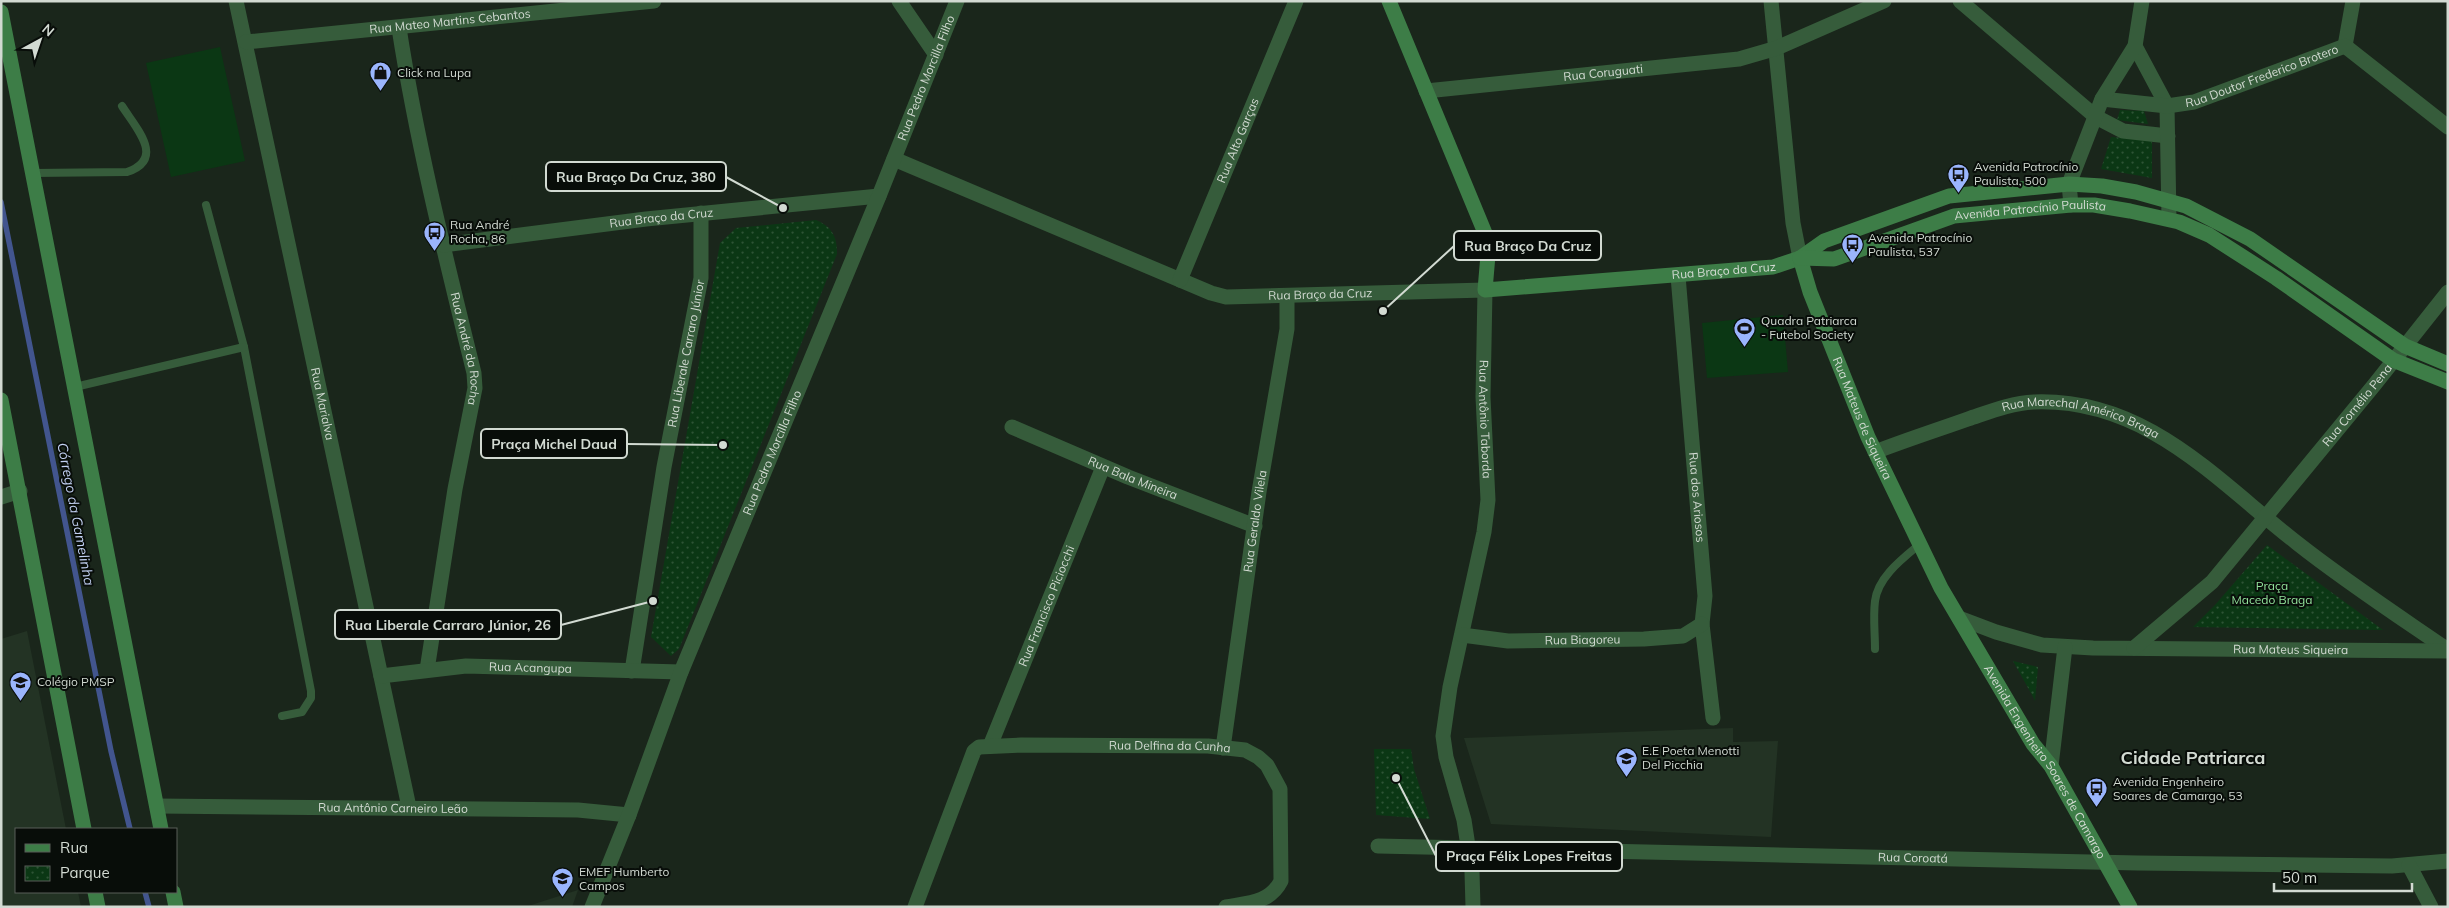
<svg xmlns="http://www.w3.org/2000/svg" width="2449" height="908" viewBox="0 0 2449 908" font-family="Mulish,sans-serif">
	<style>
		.built { fill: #233324 }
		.green { fill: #0b3714 }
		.park { fill: url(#park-dots) }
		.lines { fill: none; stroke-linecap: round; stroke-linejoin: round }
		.stream { stroke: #42558e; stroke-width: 5.5 }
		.lane { stroke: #365c3b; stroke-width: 8 }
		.street { stroke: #365c3b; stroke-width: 15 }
		.secondary { stroke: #3d7d47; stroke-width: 15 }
		.labels { text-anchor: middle; stroke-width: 4; stroke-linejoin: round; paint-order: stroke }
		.street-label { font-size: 12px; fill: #d2dad2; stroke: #080d09 }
		.poi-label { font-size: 12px; fill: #d2dad2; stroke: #080d09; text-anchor: start }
		.park-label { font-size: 12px; fill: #93e39c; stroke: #080d09 }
		.water-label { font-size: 14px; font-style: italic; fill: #c2d0f2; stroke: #080d09 }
		.district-label { font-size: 18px; font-weight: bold; fill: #d2dad2; stroke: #080d09 }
		.leader { fill: none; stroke: #d2dad2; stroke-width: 2 }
		.callout-dot { fill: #d2dad2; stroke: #080d09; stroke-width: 2 }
		.callout { fill: #080d09; stroke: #d2dad2; stroke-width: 2 }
		.callout-label { font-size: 14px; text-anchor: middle; font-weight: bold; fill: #d2dad2 }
	</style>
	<defs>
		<pattern id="park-dots" width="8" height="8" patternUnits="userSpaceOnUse" patternTransform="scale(1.25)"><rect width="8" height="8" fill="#0b3714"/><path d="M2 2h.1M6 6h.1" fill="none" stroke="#2e5335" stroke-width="1.8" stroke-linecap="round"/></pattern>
	</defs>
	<rect width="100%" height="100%" fill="#1a261b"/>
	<!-- built -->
	<g class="built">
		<polygon points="27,631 66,829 16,829 16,892 78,892 81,907 1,907 1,639"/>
		<polygon points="1733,728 1733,742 1778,741 1771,837 1491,824 1464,738"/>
		<polygon points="578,890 572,907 525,907"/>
	</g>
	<!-- green -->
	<g class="green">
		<polygon points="220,47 245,161 171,177 146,63"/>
		<polygon points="1783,315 1788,372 1707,378 1702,323"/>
	</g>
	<!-- park -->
	<g class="park">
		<polygon points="2120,110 2144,111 2148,124 2117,120"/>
		<polygon points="2111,137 2152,140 2152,178 2101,169"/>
		<path d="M816 220C832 227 837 236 837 254L679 649 671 656 651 637 720 243 736 228Z"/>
		<polygon points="2267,545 2383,630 2193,627 2215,605"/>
		<polygon points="2013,661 2038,667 2035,701 2032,695"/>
		<polygon points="1374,749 1411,749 1414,769 1430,819 1376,815"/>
	</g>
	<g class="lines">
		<!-- stream -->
		<g class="stream">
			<polyline points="1,202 111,751 130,829"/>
			<polyline points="145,892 149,907"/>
		</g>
		<!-- lane -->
		<g class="lane">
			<path d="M33 173 127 172C166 159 136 128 122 106"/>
			<polyline points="206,205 244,347 311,691 311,698 302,712 282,716"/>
			<polyline points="75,387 244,347"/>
			<path d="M1875 649C1875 633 1873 617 1875 601 1878 577 1902 559 1920 544"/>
		</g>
		<!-- street -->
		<g class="street">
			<path id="s1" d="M236 1 409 807"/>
			<polyline points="899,1 936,55"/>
			<polyline points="1771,1 1793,223 1800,258"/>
			<polyline points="1960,1 2096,117 2123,131 2168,136"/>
			<path id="s2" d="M399 28C417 144 446 259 474 373L475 388 455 489 427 670"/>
			<path id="s3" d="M246 42 654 1"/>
			<polyline points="2135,46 2167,106 2169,219"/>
			<polyline points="2345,46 2353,1"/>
			<path id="s4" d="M1426 91 1739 59 1777 48 1884 1"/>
			<path id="s5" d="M2102 99 2167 106 2194 102 2345 46 2448 127"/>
			<path id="s6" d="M894 159 1211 293 1226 297 1485 290 1483 397 1488 500 1484 532 1450 687 1443 736 1446 757 1464 820 1472 872 1473 907"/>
			<polyline points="2071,205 2069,184 2102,99 2135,46 2142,1"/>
			<path id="s7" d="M443 245 646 219 879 196"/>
			<path id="s8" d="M1678 276 1705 596 1702 624 1713 718"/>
			<path id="s9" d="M1180 280 1296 1"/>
			<path id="s10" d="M1012 427 1128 477 1255 526"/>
			<path id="s11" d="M1875 452C1906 440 1937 430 1968 419 1989 412 2011 403 2034 402 2146 398 2215 479 2297 543 2345 581 2397 615 2448 650"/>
			<polyline points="1,497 20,491"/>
			<path id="s12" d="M1959 618 1996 632 2042 645 2093 648 2448 651"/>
			<path id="s13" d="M1462 635 1508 641 1644 639 1683 636 1702 624"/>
			<path id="s14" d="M2134 648 2212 582 2375 384 2448 292"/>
			<path id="s15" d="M632 671 664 467 701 278V213"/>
			<path id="s16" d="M381 676 466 666 681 672"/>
			<path id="s17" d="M990 746 1103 467"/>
			<path id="s18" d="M1223 748 1259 492 1287 329V296"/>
			<polyline points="2051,766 2065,647"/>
			<path id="s19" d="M157 806 578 810 629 815"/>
			<path id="s20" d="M1378 846 2138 863 2392 866 2448 861"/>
			<polyline points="2409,865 2431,907"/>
			<path id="s21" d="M592 907 629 815 681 672 879 196 957 1"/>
			<path id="s22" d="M915 907 974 751 979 747 1021 745 1208 746 1245 750 1258 757 1267 765 1280 789 1281 881C1270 903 1248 903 1226 907"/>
		</g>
		<!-- secondary -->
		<g class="secondary">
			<path id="s23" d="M1389 1 1485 233 1488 255 1485 290 1773 267 1800 258 1824 241 1949 196 2069 184 2102 186 2136 192 2186 206 2250 239 2405 346 2448 364"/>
			<polyline points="1,12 161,829"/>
			<path id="s24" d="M1800 258 1810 292 1868 437 1941 588 2033 744 2051 766 2130 907"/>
			<path id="s25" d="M1800 258 1834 259 1954 216 2071 205H2094L2130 211 2179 222 2209 235 2276 278 2393 360 2448 382"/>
			<polyline points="1,400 84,829"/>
			<polyline points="95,892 98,907"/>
			<polyline points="173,892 176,907"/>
		</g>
	</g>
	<!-- icons -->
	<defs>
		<symbol id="shop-pin" viewBox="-11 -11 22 30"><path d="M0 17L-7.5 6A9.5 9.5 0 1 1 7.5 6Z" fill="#9ab5fd" stroke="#080d09"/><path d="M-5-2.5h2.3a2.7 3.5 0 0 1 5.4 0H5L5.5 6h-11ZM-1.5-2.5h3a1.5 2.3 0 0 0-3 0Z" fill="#111"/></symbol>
		<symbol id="bus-pin" viewBox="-11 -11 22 30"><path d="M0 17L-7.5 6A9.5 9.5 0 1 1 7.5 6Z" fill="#9ab5fd" stroke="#080d09"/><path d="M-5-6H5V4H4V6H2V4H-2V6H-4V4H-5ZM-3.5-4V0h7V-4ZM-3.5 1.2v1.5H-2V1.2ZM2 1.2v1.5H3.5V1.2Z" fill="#111"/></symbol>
		<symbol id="stadium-pin" viewBox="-11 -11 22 30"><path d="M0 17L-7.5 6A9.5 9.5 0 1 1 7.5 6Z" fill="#9ab5fd" stroke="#080d09"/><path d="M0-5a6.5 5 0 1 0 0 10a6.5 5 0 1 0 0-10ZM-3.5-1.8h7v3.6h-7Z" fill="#111"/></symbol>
		<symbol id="school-pin" viewBox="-11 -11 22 30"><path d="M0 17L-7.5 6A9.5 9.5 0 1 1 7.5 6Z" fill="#9ab5fd" stroke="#080d09"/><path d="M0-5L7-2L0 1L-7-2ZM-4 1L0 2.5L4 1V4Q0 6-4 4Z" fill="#111"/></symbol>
	</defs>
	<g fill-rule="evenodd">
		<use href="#shop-pin" x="368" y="60" width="25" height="34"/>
		<use href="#bus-pin" x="1946" y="162" width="25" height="34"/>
		<use href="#bus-pin" x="422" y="220" width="25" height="34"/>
		<use href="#bus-pin" x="1840" y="232" width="25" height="34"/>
		<use href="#stadium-pin" x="1732" y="316" width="25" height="34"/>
		<use href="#school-pin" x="8" y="670" width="25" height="34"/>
		<use href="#school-pin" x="1614" y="746" width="25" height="34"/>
		<use href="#bus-pin" x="2084" y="776" width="25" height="34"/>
		<use href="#school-pin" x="550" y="866" width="25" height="34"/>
	</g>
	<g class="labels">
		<!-- street labels -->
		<g class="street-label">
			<text dy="4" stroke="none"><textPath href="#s3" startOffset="205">Rua Mateo Martins Cebantos</textPath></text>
			<text dy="4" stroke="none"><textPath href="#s4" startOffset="178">Rua Coruguati</textPath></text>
			<text dy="4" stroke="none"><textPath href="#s5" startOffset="165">Rua Doutor Frederico Brotero</textPath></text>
			<text dy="4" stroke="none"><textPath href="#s21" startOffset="894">Rua Pedro Morcilla Filho</textPath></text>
			<text dy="4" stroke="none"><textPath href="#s9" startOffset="151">Rua Alto Garças</textPath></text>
			<text dy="4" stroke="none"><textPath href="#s25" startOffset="238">Avenida Patrocínio Paulista</textPath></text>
			<text dy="4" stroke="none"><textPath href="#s7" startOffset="220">Rua Braço da Cruz</textPath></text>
			<text dy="4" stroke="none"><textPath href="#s23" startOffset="548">Rua Braço da Cruz</textPath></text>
			<text dy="4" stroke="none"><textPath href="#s6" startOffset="454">Rua Braço da Cruz</textPath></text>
			<text dy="4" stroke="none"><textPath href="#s2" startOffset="328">Rua André da Rocha</textPath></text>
			<text dy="4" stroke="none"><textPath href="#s15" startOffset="322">Rua Liberale Carraro Júnior</textPath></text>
			<text dy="4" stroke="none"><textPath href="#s1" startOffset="412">Rua Marialva</textPath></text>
			<text dy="4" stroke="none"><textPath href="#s14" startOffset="331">Rua Cornélio Pena</textPath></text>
			<text dy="4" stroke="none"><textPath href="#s6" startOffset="748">Rua Antônio Taborda</textPath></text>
			<text dy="4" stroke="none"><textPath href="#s24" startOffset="172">Rua Mateus de Siqueira</textPath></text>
			<text dy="4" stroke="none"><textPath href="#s11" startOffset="216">Rua Marechal Américo Braga</textPath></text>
			<text dy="4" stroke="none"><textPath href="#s21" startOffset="489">Rua Pedro Morcilla Filho</textPath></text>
			<text dy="4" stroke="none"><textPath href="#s10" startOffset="131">Rua Bala Mineira</textPath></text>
			<text dy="4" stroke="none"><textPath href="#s8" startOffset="222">Rua dos Ariosos</textPath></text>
			<text dy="4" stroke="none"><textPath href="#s18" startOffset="229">Rua Geraldo Vilela</textPath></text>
			<text dy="4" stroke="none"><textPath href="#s17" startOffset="151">Rua Francisco Piciocchi</textPath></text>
			<text dy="4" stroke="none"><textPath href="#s13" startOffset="121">Rua Biagoreu</textPath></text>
			<text dy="4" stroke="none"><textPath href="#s12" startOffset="336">Rua Mateus Siqueira</textPath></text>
			<text dy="4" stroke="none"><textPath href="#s16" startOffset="150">Rua Acangupa</textPath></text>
			<text dy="4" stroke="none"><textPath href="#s22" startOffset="364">Rua Delfina da Cunha</textPath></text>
			<text dy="4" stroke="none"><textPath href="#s24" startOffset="562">Avenida Engenheiro Soares de Camargo</textPath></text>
			<text dy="4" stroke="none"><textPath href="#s19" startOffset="236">Rua Antônio Carneiro Leão</textPath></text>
			<text dy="4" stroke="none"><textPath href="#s20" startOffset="535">Rua Coroatá</textPath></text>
		</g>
		<!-- poi labels -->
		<g class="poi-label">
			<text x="397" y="77">Click na Lupa</text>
			<text x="1974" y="171">Avenida Patrocínio<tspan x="1974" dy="14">Paulista, 500</tspan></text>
			<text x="450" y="229">Rua André<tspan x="450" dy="14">Rocha, 86</tspan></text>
			<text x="1868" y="242">Avenida Patrocínio<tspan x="1868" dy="14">Paulista, 537</tspan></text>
			<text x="1761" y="325">Quadra Patriarca<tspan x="1761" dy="14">- Futebol Society</tspan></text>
			<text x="37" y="686">Colégio PMSP</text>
			<text x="1642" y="755">E.E Poeta Menotti<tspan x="1642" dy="14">Del Picchia</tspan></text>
			<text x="2113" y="786">Avenida Engenheiro<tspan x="2113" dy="14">Soares de Camargo, 53</tspan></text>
			<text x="579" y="876">EMEF Humberto<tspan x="579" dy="14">Campos</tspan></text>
		</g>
		<!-- park labels -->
		<g class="park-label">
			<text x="2272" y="590">Praça<tspan x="2272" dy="14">Macedo Braga</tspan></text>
		</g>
		<!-- water labels -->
		<g class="water-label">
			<text transform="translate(76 514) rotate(79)" y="5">Córrego da Gamelinha</text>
		</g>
		<!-- district labels -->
		<g class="district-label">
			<text x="2193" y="764">Cidade Patriarca</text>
		</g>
	</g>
	<!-- callouts -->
	<path class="leader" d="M783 208L726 177M1383 311L1454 246M723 445L627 444M653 601L561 625M1396 778L1436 856"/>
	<g class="callout-dot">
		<circle cx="783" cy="208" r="5"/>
		<circle cx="1383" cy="311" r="5"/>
		<circle cx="723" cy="445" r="5"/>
		<circle cx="653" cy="601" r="5"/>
		<circle cx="1396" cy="778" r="5"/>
	</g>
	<g class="callout">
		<rect x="546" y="162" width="180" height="29" rx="5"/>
		<rect x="1454" y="231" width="147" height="29" rx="5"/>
		<rect x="481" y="429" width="146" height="29" rx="5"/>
		<rect x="335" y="610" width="226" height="29" rx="5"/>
		<rect x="1436" y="842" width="186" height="29" rx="5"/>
	</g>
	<g class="callout-label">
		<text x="636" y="182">Rua Braço Da Cruz, 380</text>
		<text x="1528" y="251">Rua Braço Da Cruz</text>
		<text x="554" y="449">Praça Michel Daud</text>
		<text x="448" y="630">Rua Liberale Carraro Júnior, 26</text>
		<text x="1529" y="861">Praça Félix Lopes Freitas</text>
	</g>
	<!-- border -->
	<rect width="2449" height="908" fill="none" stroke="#d2dad2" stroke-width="5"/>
	<!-- legend -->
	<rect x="15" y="828" width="162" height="65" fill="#080d09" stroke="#595f59"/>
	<rect x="25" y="844" width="25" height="8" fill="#3d7d47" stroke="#595f59"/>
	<text x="60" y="853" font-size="15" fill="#d2dad2">Rua</text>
	<rect x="25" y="866" width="25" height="15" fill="url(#park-dots)" stroke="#595f59"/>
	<text x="60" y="878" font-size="15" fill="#d2dad2">Parque</text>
	<!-- north arrow -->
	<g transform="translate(40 40) rotate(40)" stroke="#080d09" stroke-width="4" paint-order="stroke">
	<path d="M0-4L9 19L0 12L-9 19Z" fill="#d2dad2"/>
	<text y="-8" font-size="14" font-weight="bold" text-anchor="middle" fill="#d2dad2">N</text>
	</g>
	<!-- scale -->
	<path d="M2274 883v8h138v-8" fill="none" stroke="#d2dad2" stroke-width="2.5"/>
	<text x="2282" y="883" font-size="15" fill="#d2dad2" stroke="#080d09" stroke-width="4" paint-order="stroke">50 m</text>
</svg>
